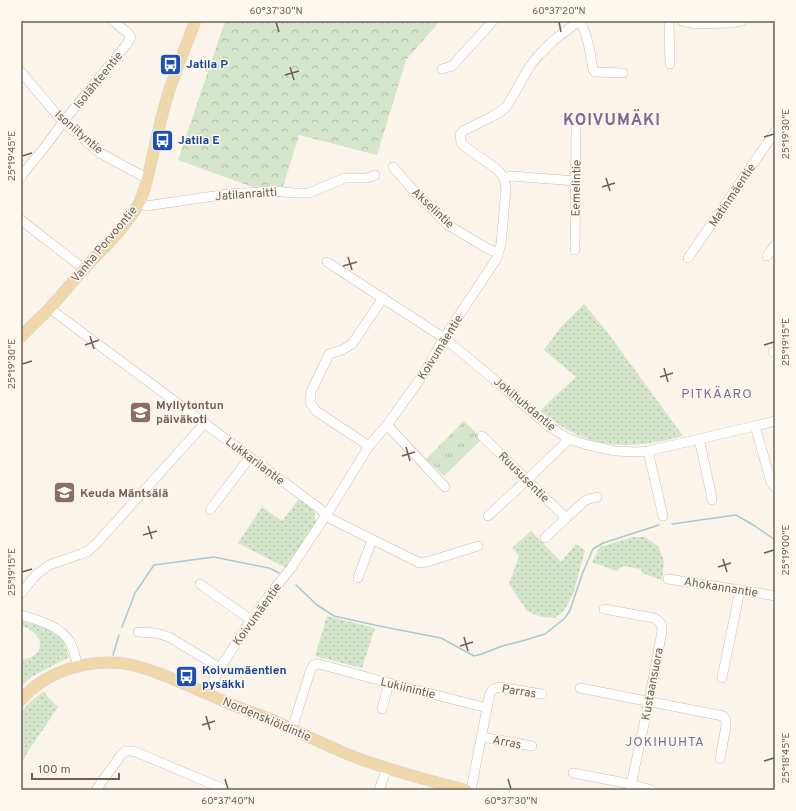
<svg xmlns="http://www.w3.org/2000/svg" width="796" height="811" viewBox="0 0 796 811" font-family="Overpass,sans-serif">
	<style>
		.grass { fill: url(#grass-dots) }
		.forest { fill: url(#forest-crowns) }
		.park { fill: url(#park-tufts) }
		.lines { fill: none; stroke-linecap: round; stroke-linejoin: round }
		.stream { stroke: #a8cad2; stroke-width: 1.5 }
		.minor-casing { stroke: #cbbdb1; stroke-width: 10 }
		.major-casing { stroke: #d8d2ce; stroke-width: 12 }
		.minor { stroke: #fff; stroke-width: 9 }
		.major { stroke: #f0d8ab; stroke-width: 11 }
		.ticks { fill: none; stroke: #725d50; stroke-width: 1.5 }
		.labels { text-anchor: middle; stroke-width: 3; stroke-linejoin: round; paint-order: stroke }
		.transit-label { font-size: 12px; font-weight: bold; fill: #164399; stroke: #fdf8f0; text-anchor: start }
		.street-label { font-size: 12px; fill: #725d50; stroke: #fdf8f0 }
		.education-label { font-size: 12px; font-weight: bold; fill: #785e54; stroke: #fdf8f0; text-anchor: start }
		.neighbourhood-label { font-size: 13px; letter-spacing: 1px; fill: #82688d; stroke: #fdf8f0 }
		.district-label { font-size: 16px; font-weight: bold; letter-spacing: 1px; fill: #82688d; stroke: #fdf8f0 }
		.neatline { fill: none; stroke: #725d50; stroke-width: 1.5 }
		.ticks-label { font-size: 10px; text-anchor: middle; fill: #725d50 }
	</style>
	<defs>
		<pattern id="grass-dots" width="8" height="8" patternUnits="userSpaceOnUse"><rect width="8" height="8" fill="#d5e6ca"/><path d="M2 2h.1M6 6h.1" fill="none" stroke="#b1bea6" stroke-width="1.8" stroke-linecap="round"/></pattern>
		<pattern id="forest-crowns" width="20" height="18" patternUnits="userSpaceOnUse"><rect width="20" height="18" fill="#d5e6ca"/><path d="M2 6a3 3 0 1 1 6 0M12 15a3 3 0 1 1 6 0" fill="none" stroke="#b1bea6"/></pattern>
		<pattern id="park-tufts" width="24" height="20" patternUnits="userSpaceOnUse"><rect width="24" height="20" fill="#d5e6ca"/><path d="M3 7l-1-3M5 7V3M7 7l1-3M15 17l-1-3M17 17v-4M19 17l1-3" fill="none" stroke="#b1bea6"/></pattern>
	</defs>
	<rect width="100%" height="100%" fill="#faf4ea"/>
	<!-- grass -->
	<g class="grass">
		<path d="M584 304 608 333 683 436C650 445 614 450 582 437 567 431 553 421 540 411L557 394 576 377 544 350 560 328Z"/>
		<polygon points="299,499 314,510 316,524 286,568 238,543 262,507 282,521"/>
		<polygon points="531,531 561,562 576,544 585,551 573,594 564,611 555,618 541,617 527,611 509,584 519,556 512,548"/>
		<polygon points="633,537 645,537 658,546 664,561 662,580 642,573 641,569 623,566 616,571 592,562 600,547"/>
		<polygon points="327,616 375,628 362,668 315,656"/>
		<path d="M21 621C34 624 56 630 64 642 66 646 67 652 69 657L31 677 21 686V660C25 660 29 658 33 656 43 650 42 638 33 632 30 629 25 627 21 626Z"/>
		<polygon points="44,691 48,697 58,707 27,753 21,764 21,712 28,704"/>
	</g>
	<!-- forest -->
	<polygon class="forest" points="225,21 440,21 406,60 377,155 299,135 280,197 178,160"/>
	<!-- park -->
	<polygon class="park" points="464,421 482,439 444,476 426,459"/>
	<g class="lines">
		<!-- stream -->
		<g class="stream">
			<polyline points="672,524 736,515 755,526 775,540"/>
			<polyline points="296,585 317,605 334,616 379,626 441,638 474,656 482,654 502,646 522,641 545,634 565,618 570,610 583,572 593,549 603,543 659,525"/>
			<polyline points="122,627 135,593 154,565 214,557 269,568 279,573"/>
			<polyline points="113,655 119,635"/>
		</g>
		<defs>
			<g id="minor">
				<path d="M580 21C588 36 590 52 593 69L595 72 623 73"/>
				<polyline points="669,21 670,64"/>
				<polyline points="682,21 696,24 730,23 742,21"/>
				<polyline points="442,69 452,66 493,21"/>
				<polyline points="21,72 63,122 100,153 148,179"/>
				<polyline points="393,167 413,190 448,225 488,249 498,253"/>
				<polyline points="21,178 22,175 48,143 63,122 127,44 131,37 128,33 113,21"/>
				<polyline points="504,178 511,176 576,181"/>
				<polyline points="138,204 146,206 228,194 274,191 294,193 309,193 345,178 367,178 375,175"/>
				<polyline points="21,220 84,269"/>
				<polyline points="575,250 576,126"/>
				<polyline points="767,256 775,245"/>
				<polyline points="688,258 775,132"/>
				<polyline points="327,262 444,338 496,381 548,426 569,439 584,444 615,451 637,452 648,451 755,426 775,421"/>
				<polyline points="49,308 319,508 331,519 420,563 430,561 478,546"/>
				<polyline points="773,352 775,352"/>
				<polyline points="387,425 445,487"/>
				<polyline points="755,426 771,482 775,487"/>
				<polyline points="482,436 566,518 545,538"/>
				<polyline points="699,439 711,493 712,500"/>
				<polyline points="369,446 316,411 310,402 311,392 329,354 342,350 352,344 383,298"/>
				<polyline points="648,451 663,516"/>
				<polyline points="210,510 250,457"/>
				<polyline points="488,516 527,480 569,439"/>
				<polyline points="566,518 586,500 597,497"/>
				<polyline points="358,578 372,540"/>
				<polyline points="668,579 740,590 775,596"/>
				<polyline points="200,584 251,620"/>
				<polyline points="21,593 36,575 49,565 81,554 88,551 96,544 205,423"/>
				<path d="M604 609 654 618C660 621 662 624 662 631L649 701 630 790"/>
				<path d="M21 615C38 620 60 626 70 642 74 649 75 658 78 666"/>
				<polyline points="138,632 156,633 169,637 189,649 220,668"/>
				<polyline points="722,678 740,590"/>
				<polyline points="580,688 723,716 726,720 726,726 720,759"/>
				<polyline points="207,694 220,668 251,620 270,594 291,568 332,506 369,446 387,425 423,375 444,338 497,258 501,244 506,189 504,178 498,170 464,146 461,142 460,135 463,131 491,117 500,112 507,106 530,66 539,55 554,40 579,21"/>
				<polyline points="487,708 490,693 493,689 499,687 542,694"/>
				<polyline points="382,709 389,683"/>
				<polyline points="292,729 311,669 314,665 319,664 389,683 487,708 471,790"/>
				<polyline points="482,737 532,746"/>
				<polyline points="573,773 631,784 651,790"/>
				<polyline points="96,790 121,755 125,751 130,751 136,752 226,790"/>
				<polyline points="379,790 387,768"/>
			</g>
			<g id="major">
				<path d="M21 337C30 327 40 318 49 309 61 296 71 283 83 270 102 249 125 229 139 203 147 187 149 171 153 154 157 136 161 118 166 101 174 73 186 48 195 21"/>
				<path d="M21 700C45 672 84 660 120 663 132 664 143 668 155 672 180 681 205 693 230 704 243 709 257 714 270 719 295 730 321 743 347 754 385 769 426 780 466 790"/>
			</g>
		</defs>
		<!-- minor casing -->
		<use href="#minor" class="minor-casing"/>
		<!-- major casing -->
		<use href="#major" class="major-casing"/>
		<!-- minor -->
		<use href="#minor" class="minor"/>
		<!-- major -->
		<use href="#major" class="major"/>
	</g>
	<!-- ticks -->
	<path class="ticks" d="M276 22 279 32M559 22 561 32M290 67 294 80M285 75 299 71M764 137 774 134M22 156 32 153M606 178 610 191M602 187 615 183M348 257 352 270M343 266 357 262M90 336 94 349M85 345 99 340M764 345 774 342M22 364 32 361M664 368 668 382M660 377 673 373M406 447 410 461M402 456 415 452M148 526 152 539M143 535 157 531M764 553 774 550M723 559 727 572M718 567 731 563M22 572 32 569M464 637 468 651M460 646 473 642M206 716 210 730M202 725 215 721M764 761 774 758M225 779 228 789M508 779 511 789"/>
	<!-- icons -->
	<defs>
		<symbol id="bus-square" viewBox="-11 -11 22 22"><rect x="-9" y="-9" width="18" height="18" rx="4" fill="#1a4fb4" stroke="#fdf8f0"/><path d="M-5-6H5V4H4V6H2V4H-2V6H-4V4H-5ZM-3.5-4V0h7V-4ZM-3.5 1.2v1.5H-2V1.2ZM2 1.2v1.5H3.5V1.2Z" fill="#fff"/></symbol>
		<symbol id="school-square" viewBox="-11 -11 22 22"><rect x="-9" y="-9" width="18" height="18" rx="4" fill="#8d6e63" stroke="#fdf8f0"/><path d="M0-5L7-2L0 1L-7-2ZM-4 1L0 2.5L4 1V4Q0 6-4 4Z" fill="#fff"/></symbol>
	</defs>
	<g fill-rule="evenodd">
		<use href="#bus-square" x="158" y="52" width="25" height="25"/>
		<use href="#bus-square" x="150" y="128" width="25" height="25"/>
		<use href="#school-square" x="128" y="400" width="25" height="25"/>
		<use href="#school-square" x="52" y="480" width="25" height="25"/>
		<use href="#bus-square" x="174" y="664" width="25" height="25"/>
	</g>
	<g class="labels">
		<!-- transit labels -->
		<g class="transit-label">
			<text x="186" y="68">Jatila P</text>
			<text x="178" y="144">Jatila E</text>
			<text x="202" y="674">Koivumäentien<tspan x="202" dy="14">pysäkki</tspan></text>
		</g>
		<!-- street labels -->
		<g class="street-label">
			<text transform="translate(98 80) rotate(-51)" y="4">Isolähteentie</text>
			<text transform="translate(79 132) rotate(41)" y="4">Isoniityntie</text>
			<text transform="translate(576 188) rotate(-89)" y="4">Eemelintie</text>
			<text transform="translate(246 194) rotate(-4)" y="4">Jatilanraitti</text>
			<text transform="translate(732 195) rotate(-56)" y="4">Matinmäentie</text>
			<text transform="translate(433 208) rotate(43)" y="4">Akselintie</text>
			<text transform="translate(104 244) rotate(-50)" y="4">Vanha Porvoontie</text>
			<text transform="translate(440 347) rotate(-58)" y="4">Koivumäentie</text>
			<text transform="translate(525 404) rotate(40)" y="4">Jokihuhdantie</text>
			<text transform="translate(255 461) rotate(37)" y="4">Lukkarilantie</text>
			<text transform="translate(524 477) rotate(45)" y="4">Ruususentie</text>
			<text transform="translate(721 587) rotate(9)" y="4">Ahokannantie</text>
			<text transform="translate(257 614) rotate(-54)" y="4">Koivumäentie</text>
			<text transform="translate(652 684) rotate(-79)" y="4">Kustaansuora</text>
			<text transform="translate(408 688) rotate(14)" y="4">Lukiinintie</text>
			<text transform="translate(519 691) rotate(9)" y="4">Parras</text>
			<text transform="translate(267 719) rotate(23)" y="4">Nordenskiöldintie</text>
			<text transform="translate(507 742) rotate(11)" y="4">Arras</text>
		</g>
		<!-- education labels -->
		<g class="education-label">
			<text x="156" y="409">Myllytontun<tspan x="156" dy="14">päiväkoti</tspan></text>
			<text x="80" y="497">Keuda Mäntsälä</text>
		</g>
		<!-- neighbourhood labels -->
		<g class="neighbourhood-label">
			<text x="717" y="398">PITKÄARO</text>
			<text x="665" y="746">JOKIHUHTA</text>
		</g>
		<!-- district labels -->
		<g class="district-label">
			<text x="612" y="125">KOIVUMÄKI</text>
		</g>
	</g>
	<!-- border -->
	<rect width="796" height="811" fill="none" stroke="#fdf8f0" stroke-width="44"/>
	<!-- scale -->
	<path d="M32 773v6h87v-6" fill="none" stroke="#725d50" stroke-width="2"/>
	<text x="38" y="773" font-size="12" fill="#725d50" stroke="#fdf8f0" stroke-width="3" paint-order="stroke">100 m</text>
	<rect x="22" y="22" width="752" height="767" class="neatline"/>
	<g class="ticks-label">
		<text x="276" y="14">60°37'30"N</text>
		<text x="559" y="14">60°37'20"N</text>
		<text transform="translate(785 134) rotate(-90)" y="4">25°19'30"E</text>
		<text transform="translate(11 156) rotate(-90)" y="4">25°19'45"E</text>
		<text transform="translate(785 342) rotate(-90)" y="4">25°19'15"E</text>
		<text transform="translate(11 364) rotate(-90)" y="4">25°19'30"E</text>
		<text transform="translate(785 550) rotate(-90)" y="4">25°19'00"E</text>
		<text transform="translate(11 572) rotate(-90)" y="4">25°19'15"E</text>
		<text transform="translate(785 758) rotate(-90)" y="4">25°18'45"E</text>
		<text x="228" y="804">60°37'40"N</text>
		<text x="511" y="804">60°37'30"N</text>
	</g>
</svg>
